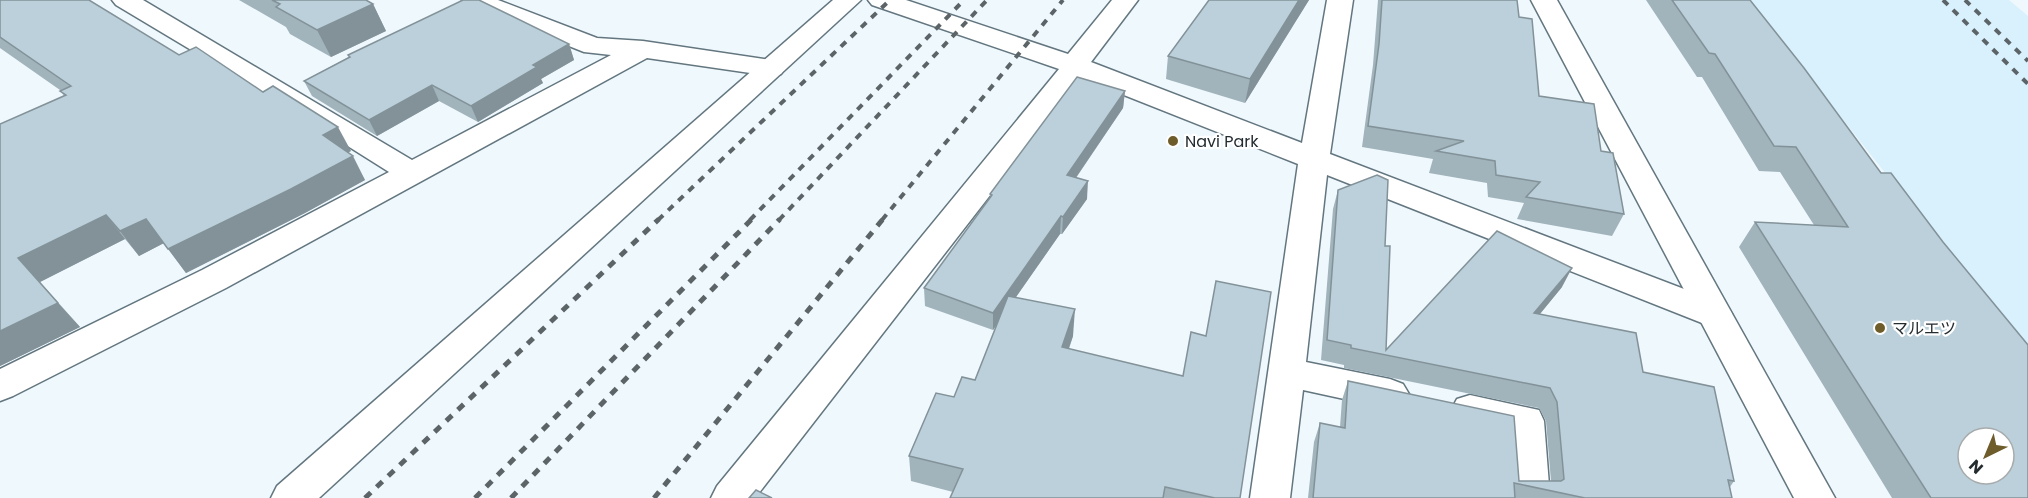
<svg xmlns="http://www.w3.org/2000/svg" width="2028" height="498" viewBox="0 0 2028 498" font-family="Poppins,'Noto Sans JP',sans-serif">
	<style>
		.built { fill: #d9f1fd }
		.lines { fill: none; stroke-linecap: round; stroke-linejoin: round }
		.street-casing { stroke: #63767f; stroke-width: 3 }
		.secondary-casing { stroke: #63767f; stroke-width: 3 }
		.street { fill: #fff; fill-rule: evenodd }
		.secondary { fill: #fff; fill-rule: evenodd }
		.rail-far1 { stroke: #5c6468; stroke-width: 4; stroke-dasharray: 7 7; stroke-linecap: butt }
		.rail { stroke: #5c6468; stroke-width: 5; stroke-dasharray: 8 8; stroke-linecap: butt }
		.wall { fill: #a1b3bb }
		.shaded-wall { fill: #839299 }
		.building { fill: #bbd0da; stroke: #839299; stroke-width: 1.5; fill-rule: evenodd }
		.poi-dot { fill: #6e5d2b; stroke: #fff; stroke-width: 2 }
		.labels { text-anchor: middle; stroke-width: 4.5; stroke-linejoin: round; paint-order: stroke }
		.poi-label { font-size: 16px; fill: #242c30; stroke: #fff; text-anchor: start }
	</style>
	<rect width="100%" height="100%" fill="#eff8fc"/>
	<!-- built -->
	<polygon class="built" points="1748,0 2009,0 2028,16 2028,353"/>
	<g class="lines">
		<defs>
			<g id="street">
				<polygon points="112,0 143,0 412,160 611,55 584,52 466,5 462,0 498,0 597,38 643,41 771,60 781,62 785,68 781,74 771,76 647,58 226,288 13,396 0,401 0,369 202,270 389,172 273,99 116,5"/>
				<polygon points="868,0 906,0 1068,54 1112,0 1138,0 1091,62 1302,143 1327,0 1353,0 1330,154 1726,305 1732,314 1726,323 1714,327 1702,323 1327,175 1306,362 1390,379 1403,384 1409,394 1403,404 1390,409 1303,390 1290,498 1250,498 1298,164 1081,78 755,498 711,498 717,486 1059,69 872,5"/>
				<polygon points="1470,395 1539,410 1544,421 1550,498 1510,498 1506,433 1457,421 1451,410 1457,399"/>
			</g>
			<g id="secondary">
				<polygon points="833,0 861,0 319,498 271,498 277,486"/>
				<polygon points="1531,0 1557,0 1835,498 1794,498"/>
			</g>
		</defs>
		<!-- street casing -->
		<use href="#street" class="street-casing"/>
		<!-- secondary casing -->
		<use href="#secondary" class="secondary-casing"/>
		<!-- street -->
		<use href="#street" class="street"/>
		<!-- secondary -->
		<use href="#secondary" class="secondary"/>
		<!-- rail-far1 -->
		<g class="rail-far1">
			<polyline points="1943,0 2028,84"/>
			<polyline points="1965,0 2028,61"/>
			<polyline points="658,220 890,0"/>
			<polyline points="750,220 964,0"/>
			<polyline points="779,220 987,0"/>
			<polyline points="882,220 1063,0"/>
		</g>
		<!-- rail -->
		<g class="rail">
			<polyline points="365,498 659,219"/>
			<polyline points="475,498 752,219"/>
			<polyline points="511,498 780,219"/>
			<polyline points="654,498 883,219"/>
		</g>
	</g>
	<!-- wall -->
	<g class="wall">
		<polygon points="0,0 179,55 351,151 348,152 365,180 305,213 186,273 164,243 139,256 125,239 40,282 80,327 0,366 0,124 64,96 60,90 0,48"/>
		<polygon points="239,0 366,0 373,4 386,31 331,57 290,34 286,27"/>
		<polygon points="1209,0 1309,0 1245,103 1166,79 1168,56"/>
		<polygon points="1378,0 1517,0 1519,17 1539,96 1601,151 1624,214 1612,236 1517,219 1524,203 1488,197 1487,183 1429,173 1433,159 1362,147 1373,65"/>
		<polygon points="1646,0 1750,0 2028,498 1892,498 1739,247 1755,222 1814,225 1780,172 1759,171 1702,77 1697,77"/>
		<polygon points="569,44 574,60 541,79 543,83 478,122 439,101 377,136 312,96 304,81 349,57 348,55"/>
		<polygon points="1125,91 1123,108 1076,178 1087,199 1062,234 1060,234 1016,297 1073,336 1069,349 1240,498 950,498 953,492 911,481 909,456 954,397 975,380 997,325 993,330 925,306 924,288 990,198 990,194"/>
		<polygon points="1338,190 1385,246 1386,350 1562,287 1540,314 1643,372 1734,481 1730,487 1732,498 1308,498 1314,442 1320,423 1340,427 1342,400 1348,381 1519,481 1551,481 1546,421 1539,408 1344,368 1344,365 1321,360 1333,209"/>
	</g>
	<!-- shaded-wall -->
	<g class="shaded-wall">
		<polygon points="1299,0 1309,0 1245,103 1250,79"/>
		<polygon points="373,4 386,31 331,57 317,30"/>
		<polygon points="569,44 574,60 541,79 543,83 478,122 471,106 533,65"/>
		<polygon points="432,85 439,101 377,136 369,120"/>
		<polygon points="1125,91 1123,108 1066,192 1067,175"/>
		<polygon points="338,127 351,151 336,159 323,135"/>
		<polygon points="353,156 365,180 305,213 186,273 168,249"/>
		<polygon points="1088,181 1087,199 1062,234 1063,217"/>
		<polygon points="106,215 125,239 40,282 18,258"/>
		<polygon points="1061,216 1060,234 993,330 993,313"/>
		<polygon points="146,219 164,243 139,256 120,231"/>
		<polygon points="1572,268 1562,287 1525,332 1534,313"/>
		<polygon points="58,303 80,327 0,366 0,331"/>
		<polygon points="1075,309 1073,336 1060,373 1062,347"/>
	</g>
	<!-- building -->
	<g class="building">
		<polygon points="0,0 89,0 179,55 196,47 263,92 273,86 338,127 323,135 353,156 291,189 168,249 146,219 120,231 106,215 18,258 58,303 0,331 0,124 66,95 60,91 71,86 0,37"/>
		<polygon points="272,0 366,0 373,4 317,30 276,7 280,4"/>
		<polygon points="463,0 479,0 569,44 533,65 537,67 471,106 432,85 369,120 304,81 350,57 348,55"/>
		<polygon points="1209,0 1299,0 1250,79 1168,56"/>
		<polygon points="1382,0 1517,0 1519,17 1532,19 1539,96 1594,104 1601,151 1613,153 1624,214 1526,197 1540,182 1496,175 1495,161 1436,151 1464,141 1368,126 1379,44"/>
		<path d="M1672 0H1750L1804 68 1881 173H1891L1943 242 2028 345V498H1931L1755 222 1848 227 1796 147 1774 146 1715 54 1709 53ZM1968 438H2004V474H1968Z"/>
		<polygon points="1077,77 1125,91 1067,175 1088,181 1063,217 1061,216 993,313 924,288 992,195 990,194"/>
		<polygon points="1377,175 1388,180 1385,246 1390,246 1386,350 1497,231 1572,268 1534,313 1636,333 1643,372 1714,387 1734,481 1728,480 1732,498 1585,498 1514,483 1515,498 1313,498 1320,423 1345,428 1348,381 1514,416 1519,481 1561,481 1564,479 1557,402 1550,388 1351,348 1351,345 1327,340 1338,190"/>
		<polygon points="1216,281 1271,292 1240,498 1215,498 1165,487 1163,498 950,498 963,469 909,456 936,393 954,397 962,377 975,380 1008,296 1075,309 1062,347 1183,376 1191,332 1206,336"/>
		<polygon points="756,490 772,498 749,498"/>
	</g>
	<!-- markers -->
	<g class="poi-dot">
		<circle cx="1173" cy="141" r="6"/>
		<circle cx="1880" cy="328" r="6"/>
	</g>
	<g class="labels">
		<!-- poi labels -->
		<g class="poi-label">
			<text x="1185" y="147">Navi Park</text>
			<text x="1892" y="334">マルエツ</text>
		</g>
	</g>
	<!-- north arrow -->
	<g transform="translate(1986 456) rotate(223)"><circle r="28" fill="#ffffff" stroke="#a7abac" stroke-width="1.5"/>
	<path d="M0-4.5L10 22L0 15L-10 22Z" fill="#6e5d2b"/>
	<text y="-9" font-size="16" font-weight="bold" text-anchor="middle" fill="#242c30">N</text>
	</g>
</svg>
